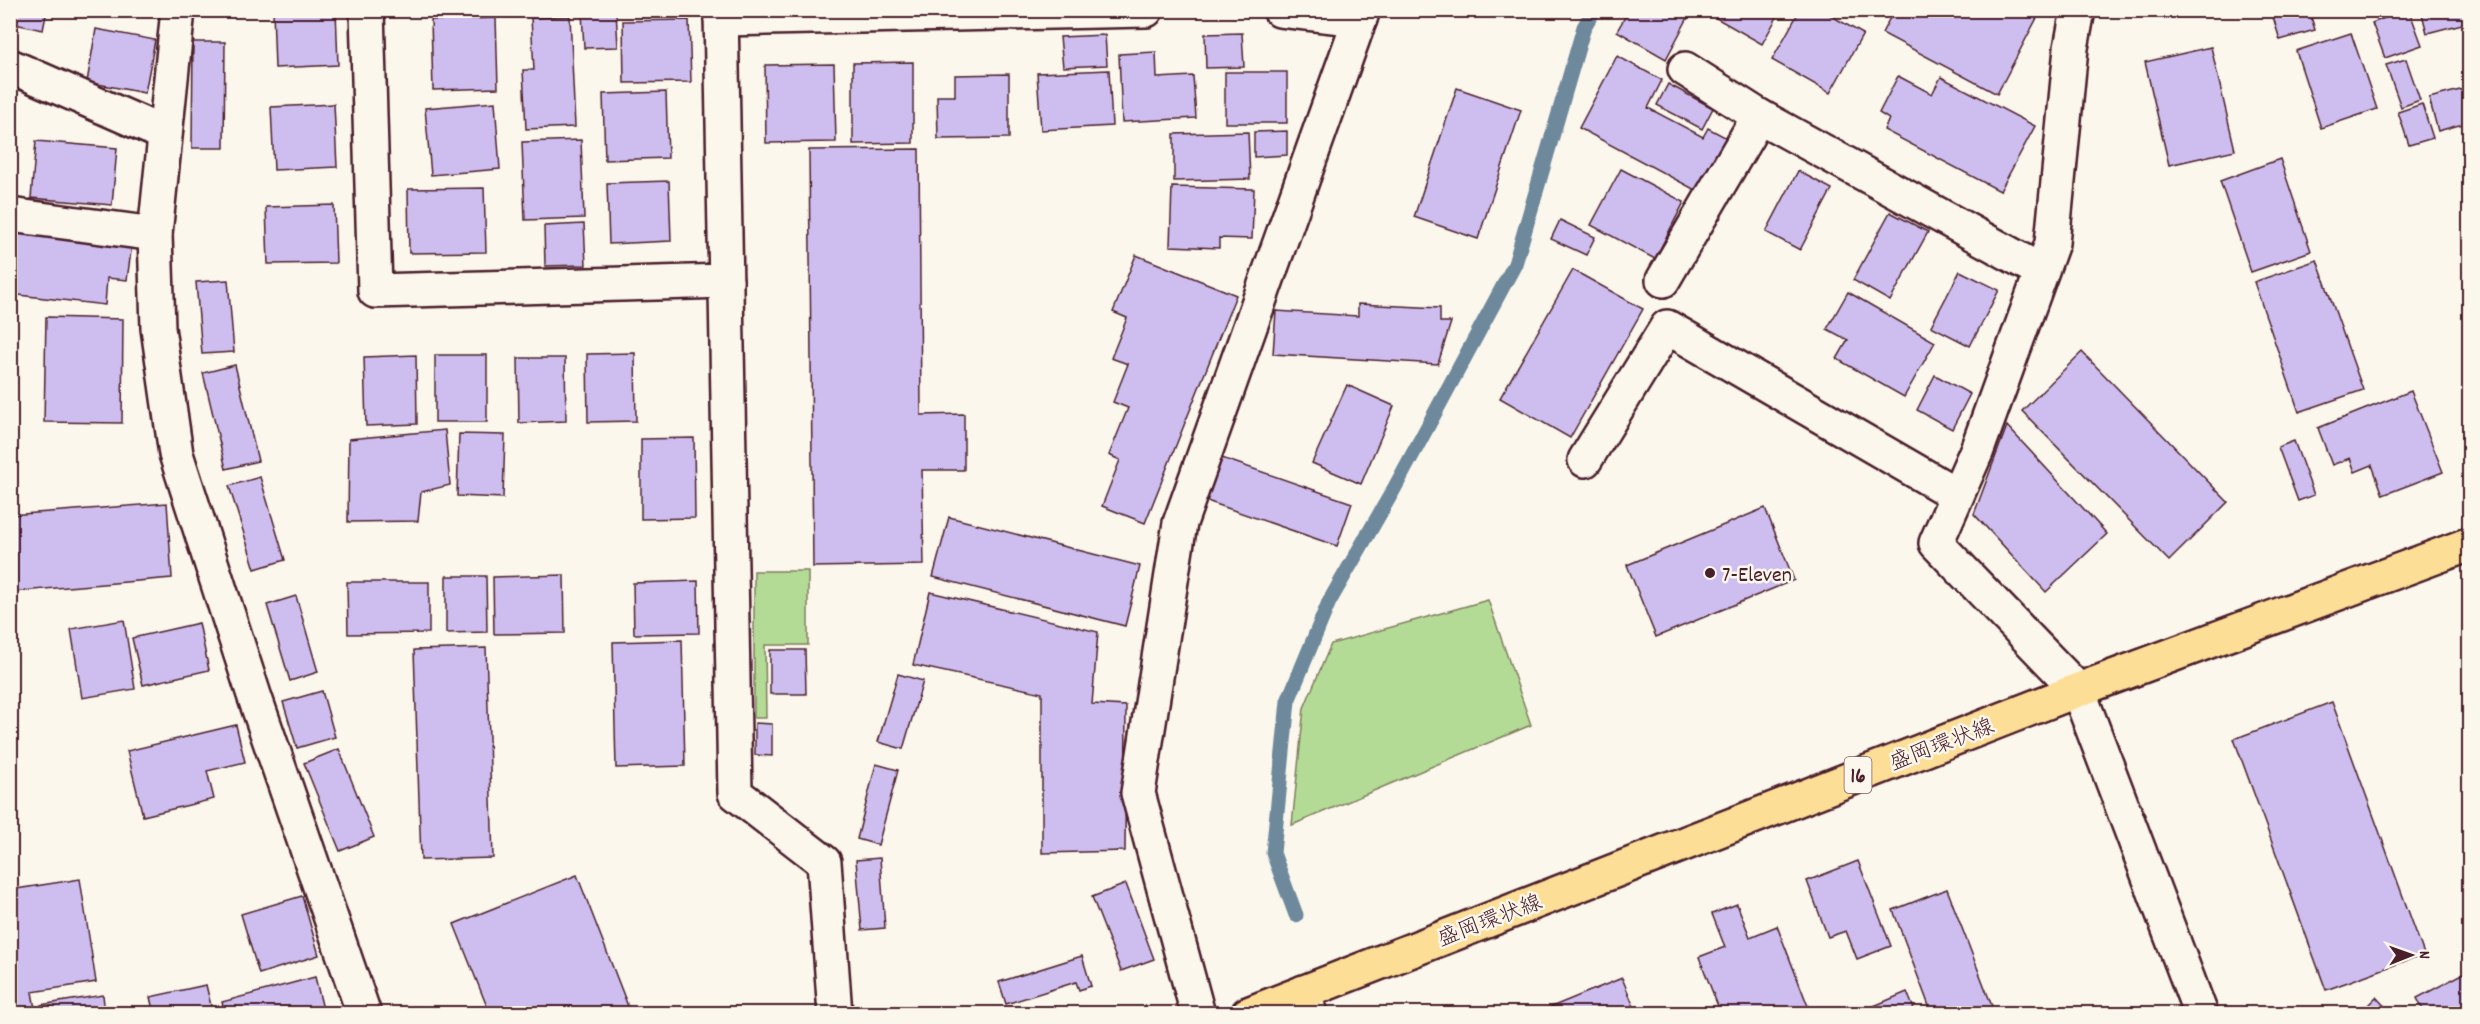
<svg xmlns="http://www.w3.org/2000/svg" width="2480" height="1024" viewBox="0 0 2480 1024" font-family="Dekko,'Klee One',sans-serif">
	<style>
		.green { fill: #b4db96; stroke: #7f7d60; stroke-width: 1.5 }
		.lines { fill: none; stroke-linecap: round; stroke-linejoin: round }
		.stream { stroke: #6e889c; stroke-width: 15 }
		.building { fill: #cebef0; stroke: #4a1f2b; stroke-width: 1.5 }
		.minor-casing { stroke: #4a1f2b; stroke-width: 38 }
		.major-casing { stroke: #4a1f2b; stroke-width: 38 }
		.minor { stroke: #fbf7ec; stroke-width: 33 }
		.major { stroke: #fdde96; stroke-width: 33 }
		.poi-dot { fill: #4a1f2b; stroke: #fbf7ec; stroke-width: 2 }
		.labels { text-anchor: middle; stroke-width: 5; stroke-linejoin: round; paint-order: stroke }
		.shield { fill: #fbf7ec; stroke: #7f6065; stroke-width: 1.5 }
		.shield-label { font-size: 21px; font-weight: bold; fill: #4a1f2b }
		.poi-label { font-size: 22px; fill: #4a1f2b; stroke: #fbf7ec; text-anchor: start }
		.street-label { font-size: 22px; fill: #4a1f2b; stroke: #fbf7ec }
	</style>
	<rect width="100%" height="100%" fill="#fbf7ec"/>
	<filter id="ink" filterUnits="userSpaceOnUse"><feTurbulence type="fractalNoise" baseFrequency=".0167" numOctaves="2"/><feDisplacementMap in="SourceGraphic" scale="12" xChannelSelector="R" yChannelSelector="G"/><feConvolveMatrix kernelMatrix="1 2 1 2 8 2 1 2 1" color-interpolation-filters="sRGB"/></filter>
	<g filter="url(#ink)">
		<!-- green -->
		<g class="green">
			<polygon points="754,571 808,571 808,645 765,645 766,718 754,718"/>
			<polygon points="1488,600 1531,725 1292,825 1304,708 1331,644"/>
		</g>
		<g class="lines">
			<!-- stream -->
			<polyline class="stream" points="1296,915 1273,853 1288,701 1329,602 1394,489 1515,264 1584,27 1594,10"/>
		</g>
		<!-- building -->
		<g class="building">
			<polygon points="10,10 47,10 43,30 10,23"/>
			<polygon points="127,10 156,10 154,17"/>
			<polygon points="273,10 336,10 338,65 275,68"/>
			<polygon points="1629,10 1692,10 1666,59 1617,31"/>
			<polygon points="1702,10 1781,10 1762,44"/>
			<polygon points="1800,10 1821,10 1863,34 1830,93 1772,60"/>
			<polygon points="1894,10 2033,10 2039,14 1997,94 1882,33"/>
			<polygon points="2271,10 2309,10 2315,30 2280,40"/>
			<polygon points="2405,10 2409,10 2422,45 2385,58 2372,23"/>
			<polygon points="2421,10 2470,10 2470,22 2427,33"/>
			<polygon points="616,11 618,47 584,48 582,12"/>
			<polygon points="570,16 575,127 526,129 523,70 534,70 531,18"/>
			<polygon points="496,18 498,88 433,90 431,20"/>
			<polygon points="689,20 691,82 624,83 623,21"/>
			<polygon points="96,29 155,40 145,93 87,82"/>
			<polygon points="1242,33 1244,67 1206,68 1205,34"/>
			<polygon points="2351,33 2377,109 2321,128 2296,51"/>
			<polygon points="1105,35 1107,65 1063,67 1060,37"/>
			<polygon points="193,42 225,42 224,148 192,148"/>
			<polygon points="2211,47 2235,150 2169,165 2145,62"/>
			<polygon points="1156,52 1157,78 1193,76 1196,118 1122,122 1119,54"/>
			<polygon points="1617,56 1662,80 1648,108 1703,137 1708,128 1727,138 1699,192 1579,128"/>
			<polygon points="2406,59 2420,100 2401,107 2386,65"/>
			<polygon points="913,62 913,143 853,144 853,63"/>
			<polygon points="834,64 836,142 766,143 765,65"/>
			<polygon points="1109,70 1112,126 1041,130 1037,73"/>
			<rect x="1225" y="72" width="62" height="51"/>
			<polygon points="1009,74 1009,138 938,139 937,96 955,96 955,75"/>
			<polygon points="1898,76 1932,94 1941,77 2035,126 2000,191 1884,130 1889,119 1879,113"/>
			<polygon points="1668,84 1713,108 1702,129 1657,105"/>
			<polygon points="1457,88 1521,110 1478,239 1414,217"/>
			<polygon points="2464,89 2470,109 2470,122 2438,131 2429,98"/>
			<polygon points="666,92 668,158 605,160 603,94"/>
			<polygon points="495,102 500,169 431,175 425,108"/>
			<polygon points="334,104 337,167 274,170 271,107"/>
			<polygon points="2422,104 2433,138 2409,145 2398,112"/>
			<polygon points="1287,131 1287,155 1254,157 1254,132"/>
			<polygon points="1248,132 1250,179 1174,181 1174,134"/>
			<polygon points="581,140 584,218 525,220 522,142"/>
			<polygon points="36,141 117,148 112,205 31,198"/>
			<polygon points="919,149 921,415 964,414 964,470 922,470 924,565 813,567 809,150"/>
			<polygon points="2280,159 2311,251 2251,272 2220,181"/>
			<polygon points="1621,169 1684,202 1655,259 1591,225"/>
			<polygon points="1798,171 1832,189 1800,250 1766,232"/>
			<polygon points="669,181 671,241 609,244 607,183"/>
			<polygon points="1172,187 1254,189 1252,239 1219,238 1219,248 1170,246"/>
			<polygon points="484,188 486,252 409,253 408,189"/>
			<polygon points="334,205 336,263 268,264 266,207"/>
			<polygon points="1890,212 1928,232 1890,301 1853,280"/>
			<polygon points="1560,220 1595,237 1586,255 1551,239"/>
			<polygon points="584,224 586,265 545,266 544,226"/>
			<polygon points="10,231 132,244 127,280 107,278 105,305 10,294"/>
			<polygon points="1136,255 1236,295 1145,523 1102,506 1120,460 1109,455 1128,408 1113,402 1128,364 1111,358 1127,318 1113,312"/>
			<polygon points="2317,260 2363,390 2299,412 2254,282"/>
			<polygon points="1573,270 1643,309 1570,438 1500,398"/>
			<polygon points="1960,271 1999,290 1970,346 1931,326"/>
			<polygon points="228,280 234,352 202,354 196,282"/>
			<polygon points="1848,292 1935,342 1904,397 1837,359 1848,340 1827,329"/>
			<polygon points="1358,304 1440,308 1440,322 1451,322 1438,364 1273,354 1276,311 1358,316"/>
			<polygon points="46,317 123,319 122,423 44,422"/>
			<polygon points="2082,352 2228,502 2169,561 2022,411"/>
			<polygon points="635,353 636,421 588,422 587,354"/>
			<polygon points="416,355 417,424 366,426 364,357"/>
			<rect x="435" y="355" width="52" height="67"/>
			<polygon points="518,358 565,358 566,421 519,423"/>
			<polygon points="235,365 258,461 226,469 203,373"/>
			<polygon points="1935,375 1970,394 1952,429 1917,410"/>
			<polygon points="1347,385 1394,406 1361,484 1312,463"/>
			<polygon points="2411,391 2443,472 2383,495 2372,465 2355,472 2350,458 2332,465 2318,428"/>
			<polygon points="2007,426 2107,534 2046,592 1974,514"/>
			<polygon points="445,430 450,485 421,492 418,521 348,522 349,439"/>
			<polygon points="459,434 505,435 503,498 457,496"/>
			<polygon points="694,438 695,518 641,519 641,439"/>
			<polygon points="2294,441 2314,495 2298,501 2278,447"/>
			<polygon points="1219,457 1352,503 1337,546 1204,500"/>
			<polygon points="260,477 285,560 255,569 229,486"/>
			<polygon points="167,503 172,578 10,592 10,515"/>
			<polygon points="1765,508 1794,580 1656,637 1627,565"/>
			<polygon points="949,517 1140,566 1125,626 933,577"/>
			<polygon points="564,575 565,633 494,634 493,577"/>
			<polygon points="446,576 486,576 487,632 446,633"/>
			<polygon points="698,581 699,633 634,634 633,583"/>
			<polygon points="347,582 429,582 429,633 348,634"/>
			<polygon points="930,592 1098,632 1092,704 1126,706 1125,851 1042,853 1042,693 913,665"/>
			<polygon points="296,596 318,672 290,681 267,605"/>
			<polygon points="124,620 135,689 82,698 71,629"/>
			<polygon points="199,623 209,670 143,685 132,638"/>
			<polygon points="682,640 685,766 616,768 613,642"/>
			<polygon points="486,648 493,858 421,860 414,650"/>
			<polygon points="770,650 805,650 806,694 770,694"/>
			<polygon points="898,674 923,681 903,749 878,742"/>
			<polygon points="322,691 335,737 297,748 283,702"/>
			<polygon points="2332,702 2424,954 2326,990 2234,739"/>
			<polygon points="755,723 772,724 772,756 755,755"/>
			<polygon points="236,725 245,762 207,771 214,799 143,816 127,751"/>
			<polygon points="339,749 374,837 340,851 304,763"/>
			<polygon points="876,764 898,770 878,845 857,839"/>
			<polygon points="880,858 885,928 862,930 856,860"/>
			<polygon points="1858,861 1891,946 1857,959 1846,931 1828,937 1807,881"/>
			<polygon points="577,875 631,1014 490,1014 454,924"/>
			<polygon points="80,879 96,982 32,992 36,1014 10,1014 10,890"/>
			<polygon points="1126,884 1154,959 1121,971 1092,897"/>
			<polygon points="1947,889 1995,1014 1932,1014 1893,910"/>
			<polygon points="302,896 319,955 259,974 241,914"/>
			<polygon points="1737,904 1750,937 1777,926 1811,1014 1721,1014 1699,957 1725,947 1712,914"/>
			<polygon points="1082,956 1091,986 1079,990 1076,982 1006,1004 999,982"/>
			<polygon points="2470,970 2470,1014 2425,1014 2417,998"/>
			<polygon points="315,977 324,1013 225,1014 222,1002"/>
			<polygon points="1622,978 1637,1014 1539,1014 1539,1012"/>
			<polygon points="206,985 213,1014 154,1014 150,997"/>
			<polygon points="1907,992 1916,1014 1855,1014"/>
			<polygon points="103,995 105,1014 42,1014 41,1005"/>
			<polygon points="2376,997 2392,1014 2359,1014"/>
		</g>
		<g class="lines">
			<defs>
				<g id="minor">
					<polyline points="178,10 155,234 158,328 176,454 254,695 364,1014"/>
					<polyline points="367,10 375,291 726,281"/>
					<polyline points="721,10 735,793 824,862 835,1014"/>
					<polyline points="1280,10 1360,19"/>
					<polyline points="2078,10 2071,48 2052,243 1977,450 1936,543 2078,690 2201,1014"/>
					<polyline points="721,19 1146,10"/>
					<polyline points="10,66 165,134"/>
					<polyline points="1685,69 1759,116 2041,271"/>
					<polyline points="10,215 155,234"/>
					<polyline points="1663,280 1759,116"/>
					<polyline points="1585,460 1667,327 1957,495"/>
					<polyline points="1304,992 1310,1014"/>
					<polyline points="1198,1014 1138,793 1180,523 1363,10"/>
				</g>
				<polyline id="major" points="1248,1014 2078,690 2470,544"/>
			</defs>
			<!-- minor casing -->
			<use href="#minor" class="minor-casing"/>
			<!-- major casing -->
			<use href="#major" class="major-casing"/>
			<!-- minor -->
			<use href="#minor" class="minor"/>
			<!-- major -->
			<use href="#major" class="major"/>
		</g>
	</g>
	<!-- markers -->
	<circle class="poi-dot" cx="1710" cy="573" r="6"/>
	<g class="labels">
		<!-- shield labels -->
		<rect class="shield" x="1844.5" y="757" width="27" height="36" rx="4.5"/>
		<g class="shield-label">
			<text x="1858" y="782">16</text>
		</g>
		<!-- poi labels -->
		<g class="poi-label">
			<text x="1722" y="581">7-Eleven</text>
		</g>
		<!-- street labels -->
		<g class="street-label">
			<text transform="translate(1941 743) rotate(-21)" y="8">盛岡環状線</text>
			<text transform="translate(1489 919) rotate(-21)" y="8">盛岡環状線</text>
		</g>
	</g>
	<!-- margin -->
	<rect width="2480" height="1024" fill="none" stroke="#fbf7ec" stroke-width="36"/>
	<rect x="18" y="18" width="2444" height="988" fill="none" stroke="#4a1f2b" stroke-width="2" filter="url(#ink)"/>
	<!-- north arrow -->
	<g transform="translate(2411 955) rotate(89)" stroke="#fbf7ec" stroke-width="4.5" paint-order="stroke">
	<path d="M0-4.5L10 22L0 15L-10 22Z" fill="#4a1f2b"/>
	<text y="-9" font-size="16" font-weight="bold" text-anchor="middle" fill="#4a1f2b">N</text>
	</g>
</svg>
